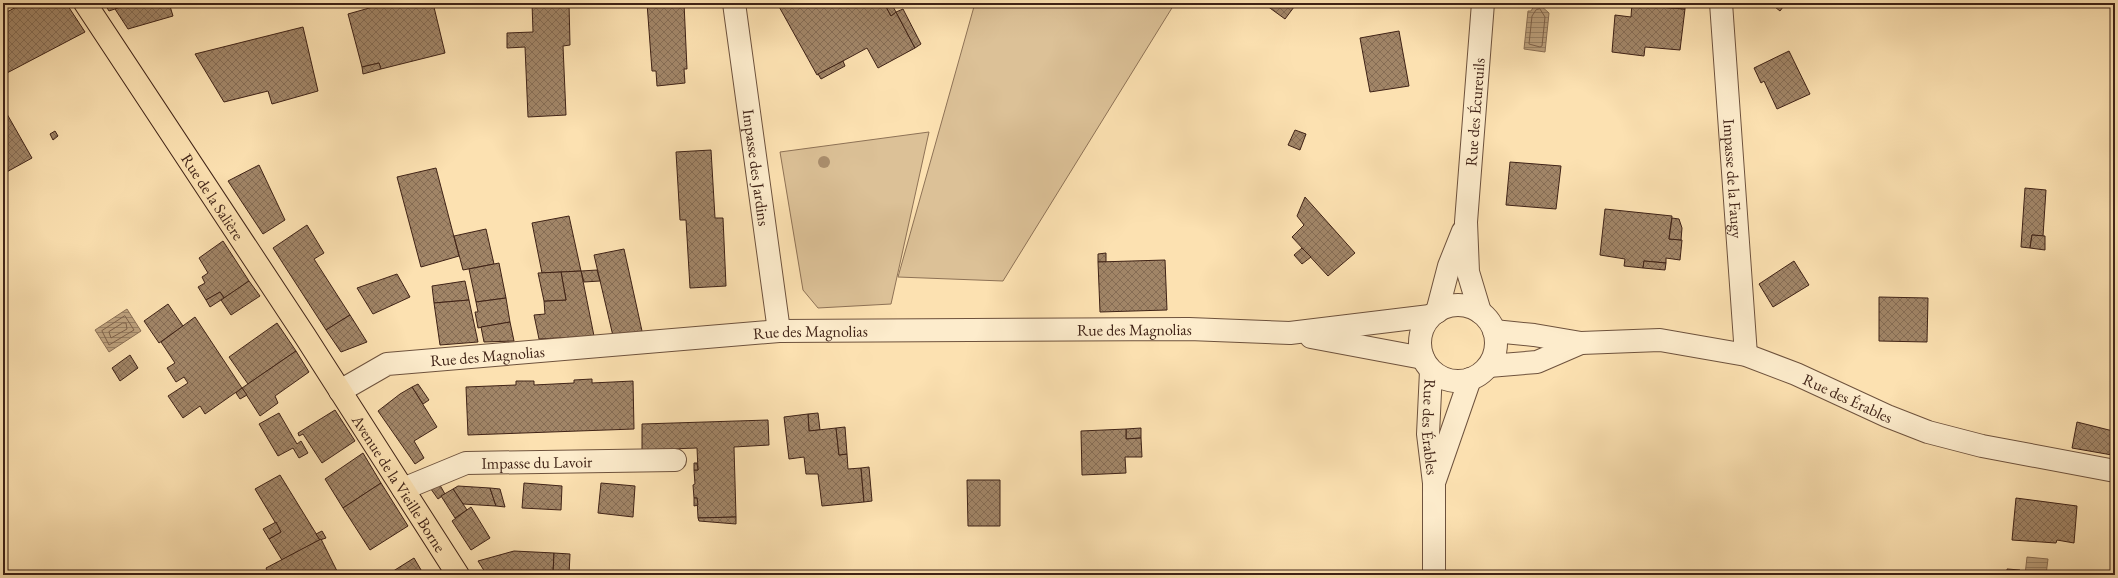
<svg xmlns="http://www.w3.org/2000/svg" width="2118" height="578" viewBox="0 0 2118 578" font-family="'EB Garamond',serif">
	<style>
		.park { fill: #dcc197; stroke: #8e7256 }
		.water { fill: url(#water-rules); stroke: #8a6e53 }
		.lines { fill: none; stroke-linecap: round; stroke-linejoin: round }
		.shore { stroke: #7e6149; stroke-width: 1 }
		.building { fill: url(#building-cross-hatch); stroke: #3f2216 }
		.minor-casing { stroke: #6e523d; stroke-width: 24 }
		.major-casing { stroke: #3f2216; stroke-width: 24 }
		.minor { stroke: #fdeccc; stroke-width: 22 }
		.major { stroke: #fce1b1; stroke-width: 22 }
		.tree { fill: #aa8e6d }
		.labels { text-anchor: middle; stroke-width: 3; stroke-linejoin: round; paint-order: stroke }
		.street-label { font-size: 16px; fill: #3f2216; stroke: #fdeccc }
	</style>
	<defs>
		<pattern id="water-rules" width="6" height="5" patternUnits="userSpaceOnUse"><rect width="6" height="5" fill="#bca07c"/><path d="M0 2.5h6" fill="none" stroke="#9a8265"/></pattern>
		<pattern id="building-cross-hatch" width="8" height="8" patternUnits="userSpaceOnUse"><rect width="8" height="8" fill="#a18567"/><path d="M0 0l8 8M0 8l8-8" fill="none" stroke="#856c54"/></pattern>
	</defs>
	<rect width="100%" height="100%" fill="#fce1b1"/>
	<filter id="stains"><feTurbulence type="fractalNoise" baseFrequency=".005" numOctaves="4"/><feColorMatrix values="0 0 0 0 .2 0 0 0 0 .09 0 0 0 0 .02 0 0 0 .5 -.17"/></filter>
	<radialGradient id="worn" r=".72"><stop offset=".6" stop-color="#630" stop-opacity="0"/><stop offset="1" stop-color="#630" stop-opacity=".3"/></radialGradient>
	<!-- park -->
	<g class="park">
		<polygon points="975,3 1175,3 1003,281 898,277"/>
		<polygon points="929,132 891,304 818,308 803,290 780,152"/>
	</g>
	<!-- water -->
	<g class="water">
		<polygon points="1540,5 1549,13 1545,52 1524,49 1528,11 1531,11 1534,6"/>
		<polygon points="127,309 141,331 109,352 95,330"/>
		<polygon points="2027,557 2048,559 2046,575 2025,575"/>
	</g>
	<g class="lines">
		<!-- shore -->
		<g class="shore">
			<polygon points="1540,9 1545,17 1542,46 1540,47 1529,44 1532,16 1536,10"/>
			<polygon points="125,316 134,330 109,345 102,331"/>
			<polygon points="123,323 126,323 127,329 111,338 109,332"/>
		</g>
	</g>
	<!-- building -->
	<g class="building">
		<polygon points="24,3 66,3 85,32 5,74 3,70 3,14"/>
		<polygon points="104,3 132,3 109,11"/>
		<polygon points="132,3 169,3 173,16 128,29 115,9"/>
		<polygon points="387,3 433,3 445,53 381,69 379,63 362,67 348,14"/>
		<polygon points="532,3 569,3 570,45 563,46 566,115 528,117 525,47 507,48 507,33 533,32"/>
		<polygon points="647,3 684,3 687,69 684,69 685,83 657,86 656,71 652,71"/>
		<polygon points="777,3 884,3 891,16 896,12 915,48 878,68 867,48 817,75"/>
		<polygon points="884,3 891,3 896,12 891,16"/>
		<polygon points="1263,3 1297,3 1285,19"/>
		<polygon points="1632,3 1659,3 1659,7 1685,9 1680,50 1645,47 1644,56 1612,52 1615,15 1631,17"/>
		<polygon points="1659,3 1685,3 1685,9 1659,7"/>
		<polygon points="1770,3 1786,3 1780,11"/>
		<polygon points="903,9 921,44 915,48 896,12"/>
		<polygon points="303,27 318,91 272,104 268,91 224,102 195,54"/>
		<polygon points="1399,31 1409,86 1370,92 1360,38"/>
		<polygon points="1789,51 1810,94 1777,109 1764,81 1761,83 1754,68"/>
		<polygon points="843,61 845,66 821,79 818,74"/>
		<polygon points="379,63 381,69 363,74 362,67"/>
		<polygon points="3,107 32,158 3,174"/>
		<polygon points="1295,130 1306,134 1300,150 1288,145"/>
		<polygon points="55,131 58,136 53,140 50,134"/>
		<polygon points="711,150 715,218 723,218 726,286 690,288 686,220 680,220 676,152"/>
		<polygon points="1510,162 1561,166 1556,209 1506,205"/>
		<polygon points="259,165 285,220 263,234 228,181"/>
		<polygon points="436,168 459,256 421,267 397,177"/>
		<polygon points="2025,188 2046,190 2043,236 2032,235 2030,248 2021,247"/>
		<polygon points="1305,197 1355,253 1328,276 1292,237 1304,225 1297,216"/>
		<polygon points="1605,209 1672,216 1669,239 1682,240 1680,260 1666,258 1666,263 1644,261 1643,268 1624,266 1625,259 1600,255"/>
		<polygon points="569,216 581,271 542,273 532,223"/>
		<polygon points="1672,218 1679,219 1682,228 1681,240 1669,239"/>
		<polygon points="307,225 324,253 314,259 350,315 326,330 273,248"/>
		<polygon points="486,229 494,264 463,270 454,236"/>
		<polygon points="2032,235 2045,236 2045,250 2030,248"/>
		<polygon points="223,241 249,281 224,298 220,292 206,300 198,287 205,283 202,277 208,273 199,258"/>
		<polygon points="1302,248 1311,257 1302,264 1294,255"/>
		<polygon points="624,249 642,331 613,336 594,255"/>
		<polygon points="1106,253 1106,262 1098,262 1098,254"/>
		<polygon points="1165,260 1167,310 1100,312 1098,262"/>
		<polygon points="1644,261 1666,263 1665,270 1643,268"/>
		<polygon points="1794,261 1809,285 1773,307 1759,284"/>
		<polygon points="499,263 506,298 476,302 469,269"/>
		<polygon points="597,270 600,281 584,282 581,271"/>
		<polygon points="581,271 594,336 539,339 534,315 545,314 544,301 566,300 561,272"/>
		<polygon points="561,272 566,300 544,301 538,273"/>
		<polygon points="397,274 410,297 373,314 357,288"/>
		<polygon points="249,281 260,296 231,315 221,300"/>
		<polygon points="465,281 469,300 434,303 432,286"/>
		<polygon points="220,292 224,298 210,307 206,300"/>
		<polygon points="1879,297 1928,298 1927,342 1879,341"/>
		<polygon points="506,298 510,322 478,328 475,312 478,312 476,302"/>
		<polygon points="469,300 478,342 440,345 434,303"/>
		<polygon points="168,304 183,326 159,343 144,321"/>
		<polygon points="350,315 367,342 341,352 326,330"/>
		<polygon points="195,317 242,388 205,414 200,406 183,418 168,396 188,383 184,377 176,382 167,368 175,363 161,342"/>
		<polygon points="510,322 514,341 484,342 481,327"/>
		<polygon points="277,323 296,351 248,384 229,357"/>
		<polygon points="296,351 309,372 275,396 278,403 260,416 242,388"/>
		<polygon points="130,355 138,368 120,381 112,368"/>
		<polygon points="592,379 592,383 633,381 634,429 468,435 466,387 516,385 516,381 534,381 534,385 574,383 574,380"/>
		<polygon points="418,384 429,400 423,404 412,387"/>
		<polygon points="412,387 437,427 414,441 424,458 415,464 378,411 400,394"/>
		<polygon points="242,388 247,395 240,399 236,393"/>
		<polygon points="335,410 355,441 322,463 303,434 299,436 298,433"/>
		<polygon points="279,413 297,444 301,441 308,453 299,458 293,448 278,456 259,424"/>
		<polygon points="818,413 820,430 809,431 808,414"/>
		<polygon points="808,414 809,431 836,428 839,455 847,454 848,469 861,468 864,502 822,506 818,474 806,474 804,457 789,459 784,417"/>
		<polygon points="768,420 769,445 734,447 736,517 698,518 697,498 694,498 693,485 695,484 694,470 698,470 697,448 642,450 642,424"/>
		<polygon points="2077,422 2113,431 2112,455 2072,448"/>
		<polygon points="845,427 847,454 839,455 836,428"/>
		<polygon points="1141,428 1141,438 1126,439 1126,429"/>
		<polygon points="1126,429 1126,439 1141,438 1142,457 1125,457 1126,473 1082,475 1081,431"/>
		<polygon points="363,453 381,483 343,508 325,479"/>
		<polygon points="694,463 697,463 698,470 694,470"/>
		<polygon points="869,467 872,501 864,502 861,468"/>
		<polygon points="280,475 320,540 282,560 269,539 281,532 255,489"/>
		<polygon points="437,480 445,494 438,499 428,485"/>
		<polygon points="967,480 1000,480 1000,526 968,526"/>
		<polygon points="381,483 408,526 370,550 343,508"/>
		<polygon points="524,483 562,486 561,510 522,508"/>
		<polygon points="601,483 635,486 633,517 598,513"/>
		<polygon points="458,486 490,488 496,506 463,504 453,489"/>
		<polygon points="490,488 500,489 505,507 496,506"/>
		<polygon points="453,489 467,510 455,518 441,496"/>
		<polygon points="694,498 697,498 698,505 694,506"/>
		<polygon points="2016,498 2077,506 2074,543 2057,540 2056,543 2012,540"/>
		<polygon points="471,507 490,538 471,550 452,521"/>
		<polygon points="736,517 736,524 699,521 698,518"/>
		<polygon points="276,522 281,532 269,539 263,529"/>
		<polygon points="2113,529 2115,529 2115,549 2111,549"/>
		<polygon points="322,531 326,538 320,540 316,534"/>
		<polygon points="321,539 339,575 269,575 266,568"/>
		<polygon points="514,551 554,553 553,574 485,572 478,561"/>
		<polygon points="554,553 570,554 569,575 553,574"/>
		<polygon points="414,558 424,575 387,575"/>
		<polygon points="2007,569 2020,570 2019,575 2007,575"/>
		<polygon points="842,571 842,575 809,575 809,573"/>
		<polygon points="485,572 553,574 554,575 487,575"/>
	</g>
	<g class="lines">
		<defs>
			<g id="minor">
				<path id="s1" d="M734 3 779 331"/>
				<path id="s2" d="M1721 3 1746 355"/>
				<circle cx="1458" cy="343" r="38"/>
				<polyline points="1437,312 1449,266 1463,231"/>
				<path id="s3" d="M1480 312 1468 272 1466 222 1483 3"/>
				<path id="s4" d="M1494 331 1534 335 1581 343 1660 340 1746 355 1796 374 1887 416 1928 432 1982 446 2115 471"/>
				<polyline points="1311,337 1423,358"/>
				<polyline points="1489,366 1537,362 1581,343"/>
				<path id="s5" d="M1431 371 1428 434 1434 483V575"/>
				<path id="s6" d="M340 391 387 364 779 331 1189 329 1290 333 1430 316"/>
				<polyline points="1435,480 1470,379"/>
				<path id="s7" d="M403 489 466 463 675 460"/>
			</g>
			<g id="major">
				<path id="s8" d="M85 3 305 336 458 575"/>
			</g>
		</defs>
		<!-- minor casing -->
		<use href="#minor" class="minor-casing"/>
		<!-- major casing -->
		<use href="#major" class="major-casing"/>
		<!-- minor -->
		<use href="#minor" class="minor"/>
		<!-- major -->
		<use href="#major" class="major"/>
	</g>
	<!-- trees -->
	<circle class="tree" cx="824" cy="162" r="6"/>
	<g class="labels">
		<!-- street labels -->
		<g class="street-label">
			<text dy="6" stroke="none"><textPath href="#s3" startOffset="202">Rue des Écureuils</textPath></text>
			<text dy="6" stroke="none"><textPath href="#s1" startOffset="166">Impasse des Jardins</textPath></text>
			<text dy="6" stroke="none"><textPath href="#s2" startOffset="176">Impasse de la Faugy</textPath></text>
			<text dy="6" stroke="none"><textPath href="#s8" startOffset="232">Rue de la Salière</textPath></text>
			<text dy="6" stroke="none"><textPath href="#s6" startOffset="803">Rue des Magnolias</textPath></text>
			<text dy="6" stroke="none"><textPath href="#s6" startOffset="479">Rue des Magnolias</textPath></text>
			<text dy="6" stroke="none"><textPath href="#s6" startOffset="155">Rue des Magnolias</textPath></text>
			<text dy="6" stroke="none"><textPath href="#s4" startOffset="365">Rue des Érables</textPath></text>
			<text dy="6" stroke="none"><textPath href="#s5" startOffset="56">Rue des Érables</textPath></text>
			<text dy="6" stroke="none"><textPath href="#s7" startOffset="139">Impasse du Lavoir</textPath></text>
			<text dy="6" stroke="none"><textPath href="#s8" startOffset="574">Avenue de la Vieille Borne</textPath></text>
		</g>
	</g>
	<!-- margin -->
	<rect width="2118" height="578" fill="none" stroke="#fce1b1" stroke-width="16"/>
	<rect x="4" y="4" width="2110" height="570" fill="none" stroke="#3f2216" stroke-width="2"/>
	<rect x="8" y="8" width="2102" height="562" fill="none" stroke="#3f2216"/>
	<rect width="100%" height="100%" filter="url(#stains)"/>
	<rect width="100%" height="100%" fill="url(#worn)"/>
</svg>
